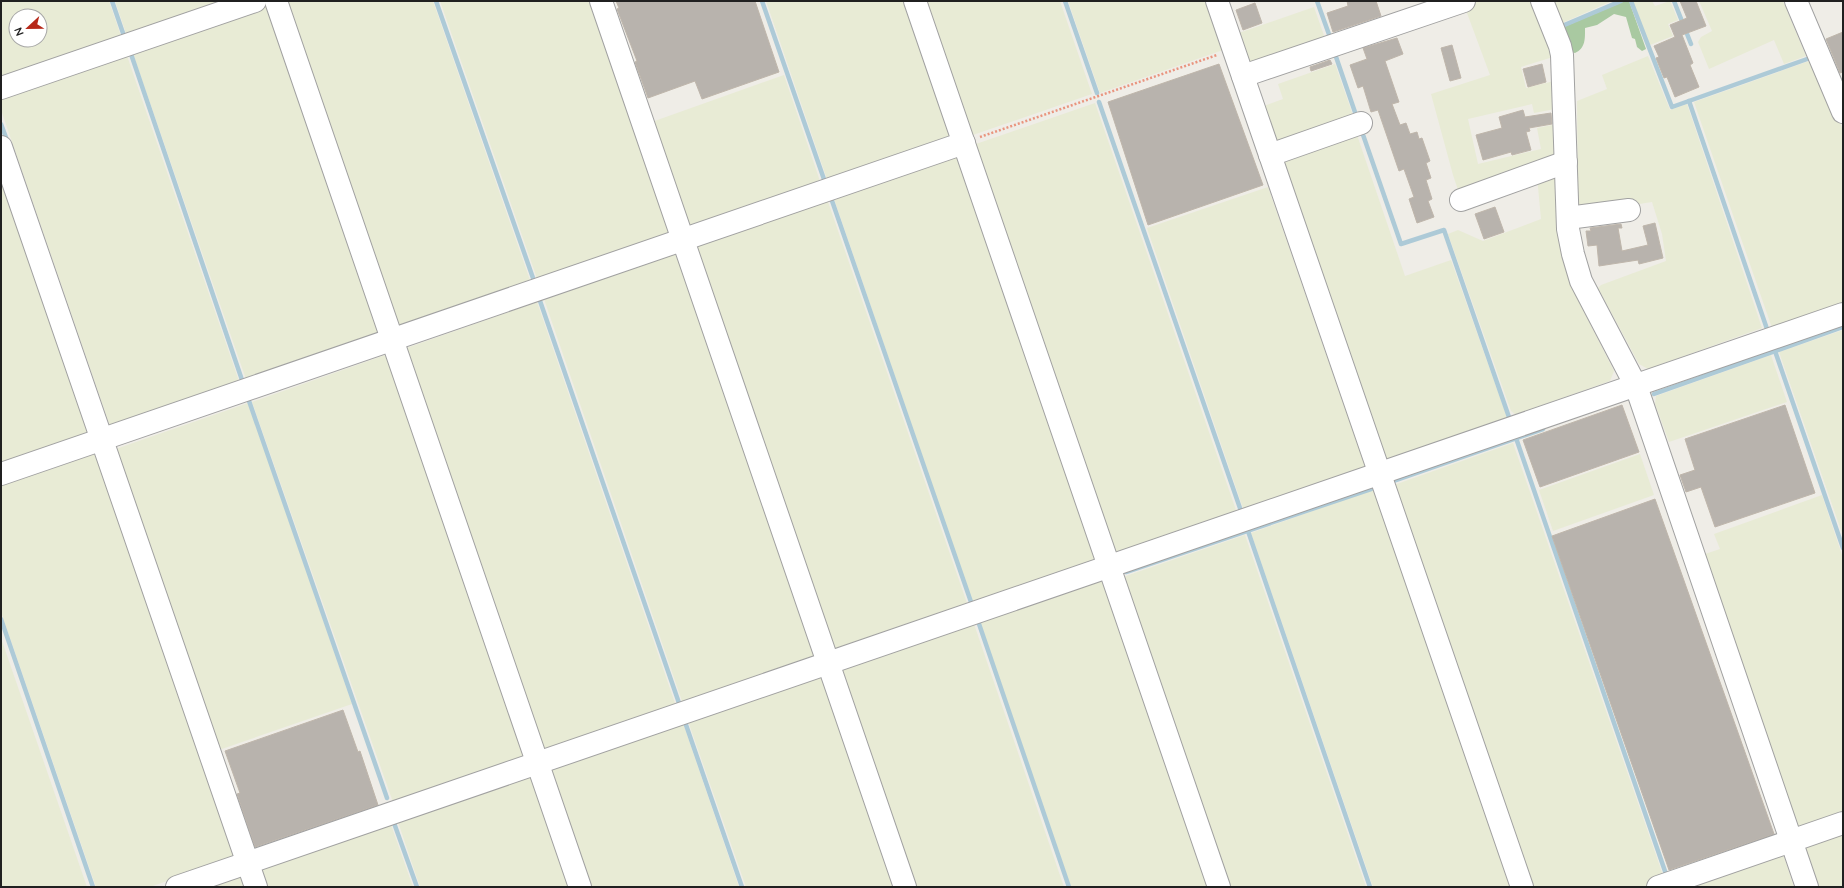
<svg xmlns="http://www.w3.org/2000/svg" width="1844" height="888" viewBox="0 0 1844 888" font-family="Quicksand,sans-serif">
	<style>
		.farmland { fill: #e8ebd5; fill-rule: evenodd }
		.forest { fill: #a9c9a1 }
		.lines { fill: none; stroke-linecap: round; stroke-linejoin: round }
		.stream { stroke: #adcad7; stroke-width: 4.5 }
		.building { fill: #b8b3ad; stroke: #bfb6ab }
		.minor-casing { stroke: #a1a1a1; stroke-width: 24 }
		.path { stroke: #e9947e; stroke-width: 2.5; stroke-dasharray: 2 2; stroke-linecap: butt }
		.minor { stroke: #fff; stroke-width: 22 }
	</style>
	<rect width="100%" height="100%" fill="#efede7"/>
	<!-- farmland -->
	<g class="farmland">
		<path d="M1 1H109L123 42 1 84ZM16 16H40V40H16Z"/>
		<polygon points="115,1 240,1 128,39"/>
		<polygon points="267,1 385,333 248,385 131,48"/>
		<polygon points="282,1 433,1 532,286 399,332"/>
		<polygon points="440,1 596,1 676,232 539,284"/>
		<polygon points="766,1 911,1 958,138 829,185"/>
		<polygon points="920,1 1060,1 1092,94 967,137"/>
		<polygon points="1068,1 1206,1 1223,50 1100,93"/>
		<polygon points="1478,1 1530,1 1553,57 1521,67 1526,88 1554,81 1555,109 1534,113 1532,104 1468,119 1478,164 1541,149 1537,128 1557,124 1558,161 1460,196 1453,175 1431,94 1490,75 1464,5"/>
		<polygon points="1550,1 1612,1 1560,24"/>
		<polygon points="1632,1 1652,1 1655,6 1670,1 1678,20 1668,24 1673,36 1650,45"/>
		<polygon points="1699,1 1783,1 1806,56 1784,64 1774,40 1709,69 1698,42 1701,37 1712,31"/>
		<polygon points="1314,7 1327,44 1253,70 1233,35"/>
		<polygon points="125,50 241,387 112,432 1,110 1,93"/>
		<polygon points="1648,56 1670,110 1687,104 1762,328 1648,369 1639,364 1598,288 1601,285 1666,261 1662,234 1652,202 1581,213 1578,210 1577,101 1607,89 1602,75"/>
		<polygon points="1812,60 1843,130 1843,305 1772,328 1694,102"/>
		<polygon points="1335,64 1355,121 1277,148 1264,106 1283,99 1278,84"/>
		<polygon points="784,75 822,187 685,231 649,123"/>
		<polygon points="1095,103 1237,513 1117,554 1108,548 973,145"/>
		<polygon points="1355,129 1405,276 1451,260 1508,420 1387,462 1278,155"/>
		<polygon points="961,148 1100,552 1095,562 973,604 832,193"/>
		<polygon points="1,159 95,434 1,470"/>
		<polygon points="1559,167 1573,278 1570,284 1614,371 1610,381 1537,407 1537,410 1516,415 1511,411 1448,234 1458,230 1483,241 1541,219 1537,176"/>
		<polygon points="1268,187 1366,469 1244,511 1147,228"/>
		<polygon points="826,196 968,606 836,651 829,647 691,242"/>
		<polygon points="680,252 815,658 683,704 544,299"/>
		<polygon points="537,302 676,706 545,753 401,350"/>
		<polygon points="1843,330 1843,536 1779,352"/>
		<polygon points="391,353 527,757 394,805 252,402"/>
		<polygon points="1771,355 1787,402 1669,442 1655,404 1656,396"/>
		<polygon points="248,403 352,704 216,751 110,451"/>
		<polygon points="1513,443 1665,881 1646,887 1530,887 1391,486"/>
		<polygon points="98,453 237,849 232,858 150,887 96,887 1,612 1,486"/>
		<polygon points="1640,454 1654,495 1553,531 1539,490"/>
		<polygon points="1374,489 1516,887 1373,887 1251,533"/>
		<polygon points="1822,495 1843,558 1843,819 1798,835 1702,555 1720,549 1714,534"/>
		<polygon points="1245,535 1366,887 1227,887 1123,577"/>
		<polygon points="1101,577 1215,887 1071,887 979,619"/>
		<polygon points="973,621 1064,887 911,887 838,674 842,665"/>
		<polygon points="1,638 87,887 1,887"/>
		<polygon points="820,675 828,678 901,887 746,887 688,721"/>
		<polygon points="683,723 739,887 585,887 548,780 551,769"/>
		<polygon points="528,774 540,781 576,887 420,887 397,819"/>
		<polygon points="390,822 413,887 262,887 258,875 264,866"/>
		<polygon points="1843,827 1843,887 1816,887 1801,842"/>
		<polygon points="1781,848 1794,887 1674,887"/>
		<polygon points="239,873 251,887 197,887"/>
	</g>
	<!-- forest -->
	<path class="forest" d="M1625 1H1629L1646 49 1642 51 1637 47 1635 39 1632 38 1626 17 1614 14 1597 25 1585 28C1585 38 1586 48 1575 53L1571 52 1561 28Z"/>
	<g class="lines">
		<!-- stream -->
		<g class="stream">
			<polyline points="112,1 124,36"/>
			<polyline points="436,1 533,278"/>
			<polyline points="762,1 826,185"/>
			<polyline points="1065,1 1097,93"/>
			<polyline points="1317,1 1331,40"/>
			<polyline points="1631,1 1672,107 1810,58 1809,55"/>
			<polyline points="1674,1 1691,44"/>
			<polyline points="1562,26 1621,1"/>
			<polyline points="1334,51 1357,118"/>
			<polyline points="131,54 242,380"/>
			<polyline points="1689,101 1767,329"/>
			<polyline points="1099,102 1241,511"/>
			<polyline points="1,124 8,143"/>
			<polyline points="1361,129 1401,244 1444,230 1510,420"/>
			<polyline points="830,195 971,602"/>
			<polyline points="539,298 679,703"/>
			<polyline points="1775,351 1843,548"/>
			<polyline points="1654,394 1843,327"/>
			<polyline points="248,398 387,798"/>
			<polyline points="1516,438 1667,877"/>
			<polyline points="1393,481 1543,429"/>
			<polyline points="1248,531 1370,887"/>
			<polyline points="1126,572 1371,489"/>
			<polyline points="1,619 93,887"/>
			<polyline points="978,621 1069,887"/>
			<polyline points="685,722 742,887"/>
			<polyline points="394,823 417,887"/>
		</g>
	</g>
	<!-- building -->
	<g class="building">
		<polygon points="616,1 755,1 779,72 702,99 695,81 648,98 635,62 637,61 617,9 619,8"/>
		<polygon points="1347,1 1376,1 1381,16 1333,32 1327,13 1348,6"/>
		<polygon points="1680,1 1696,1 1706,26 1682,35 1693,63 1690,65 1699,87 1675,97 1667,77 1664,78 1656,58 1659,57 1654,46 1675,37 1670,25 1687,18"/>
		<polygon points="1255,3 1262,23 1243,30 1236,10"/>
		<polygon points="1843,32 1843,72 1840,73 1826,39"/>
		<polygon points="1397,38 1403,54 1385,61 1399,102 1392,104 1400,125 1406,123 1410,134 1417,132 1419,139 1422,138 1430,161 1426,163 1431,178 1426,180 1432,199 1428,201 1434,217 1417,223 1409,199 1414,197 1404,169 1399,171 1378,110 1371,112 1363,86 1358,88 1350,65 1367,59 1363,48"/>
		<polygon points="1452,45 1461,78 1450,81 1441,48"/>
		<polygon points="1330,60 1332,64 1311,71 1310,67"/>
		<polygon points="1219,64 1263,185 1148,225 1108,102"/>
		<polygon points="1542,64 1546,82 1528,87 1523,69"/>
		<polygon points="1523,110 1525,117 1551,113 1552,124 1529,128 1530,131 1526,132 1531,150 1512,155 1511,152 1483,160 1476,135 1502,128 1499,117"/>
		<polygon points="1495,207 1504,232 1484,239 1475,214"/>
		<polygon points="1655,223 1663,258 1639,264 1638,260 1599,266 1597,245 1588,246 1586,231 1591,231 1590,228 1621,224 1622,228 1618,228 1622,251 1648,245 1643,226"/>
		<polygon points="1622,405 1639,452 1540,487 1523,440"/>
		<polygon points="1785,405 1815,493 1715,527 1701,487 1686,492 1680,475 1695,470 1685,439"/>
		<polygon points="1655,499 1774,834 1669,870 1552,536"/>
		<polygon points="343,710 358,752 360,751 378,805 255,847 237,794 240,793 225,751"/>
	</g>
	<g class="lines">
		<defs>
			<g id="minor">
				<polyline points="276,1 580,887"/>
				<polyline points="601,1 905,887"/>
				<polyline points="915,1 1219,887"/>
				<polyline points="1217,1 1522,887"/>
				<polyline points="1542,1 1560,46 1562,55 1568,229 1573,254 1581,281 1636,386 1807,887"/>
				<polyline points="1796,1 1843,112"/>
				<polyline points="1243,76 1464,1"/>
				<polyline points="1,88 255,1"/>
				<polyline points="1,147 256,887"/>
				<polyline points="1270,155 1361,123"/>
				<polyline points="1461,200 1566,162"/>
				<polyline points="1568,218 1629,210"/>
				<polyline points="1,474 964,143"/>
				<polyline points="177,887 1843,314"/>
				<polyline points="1658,887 1843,823"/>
			</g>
		</defs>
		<!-- minor casing -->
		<use href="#minor" class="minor-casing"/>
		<!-- path -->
		<polyline class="path" points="980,137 1217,55"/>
		<!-- minor -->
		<use href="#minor" class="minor"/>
	</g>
	<!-- border -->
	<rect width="1844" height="888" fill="none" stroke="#202020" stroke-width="4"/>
	<!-- north arrow -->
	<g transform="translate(28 28) rotate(248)"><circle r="19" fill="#ffffff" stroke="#a6a6a6"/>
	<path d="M0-3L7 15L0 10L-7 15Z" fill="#b72819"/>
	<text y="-6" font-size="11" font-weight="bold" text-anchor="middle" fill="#202020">N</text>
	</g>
</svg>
